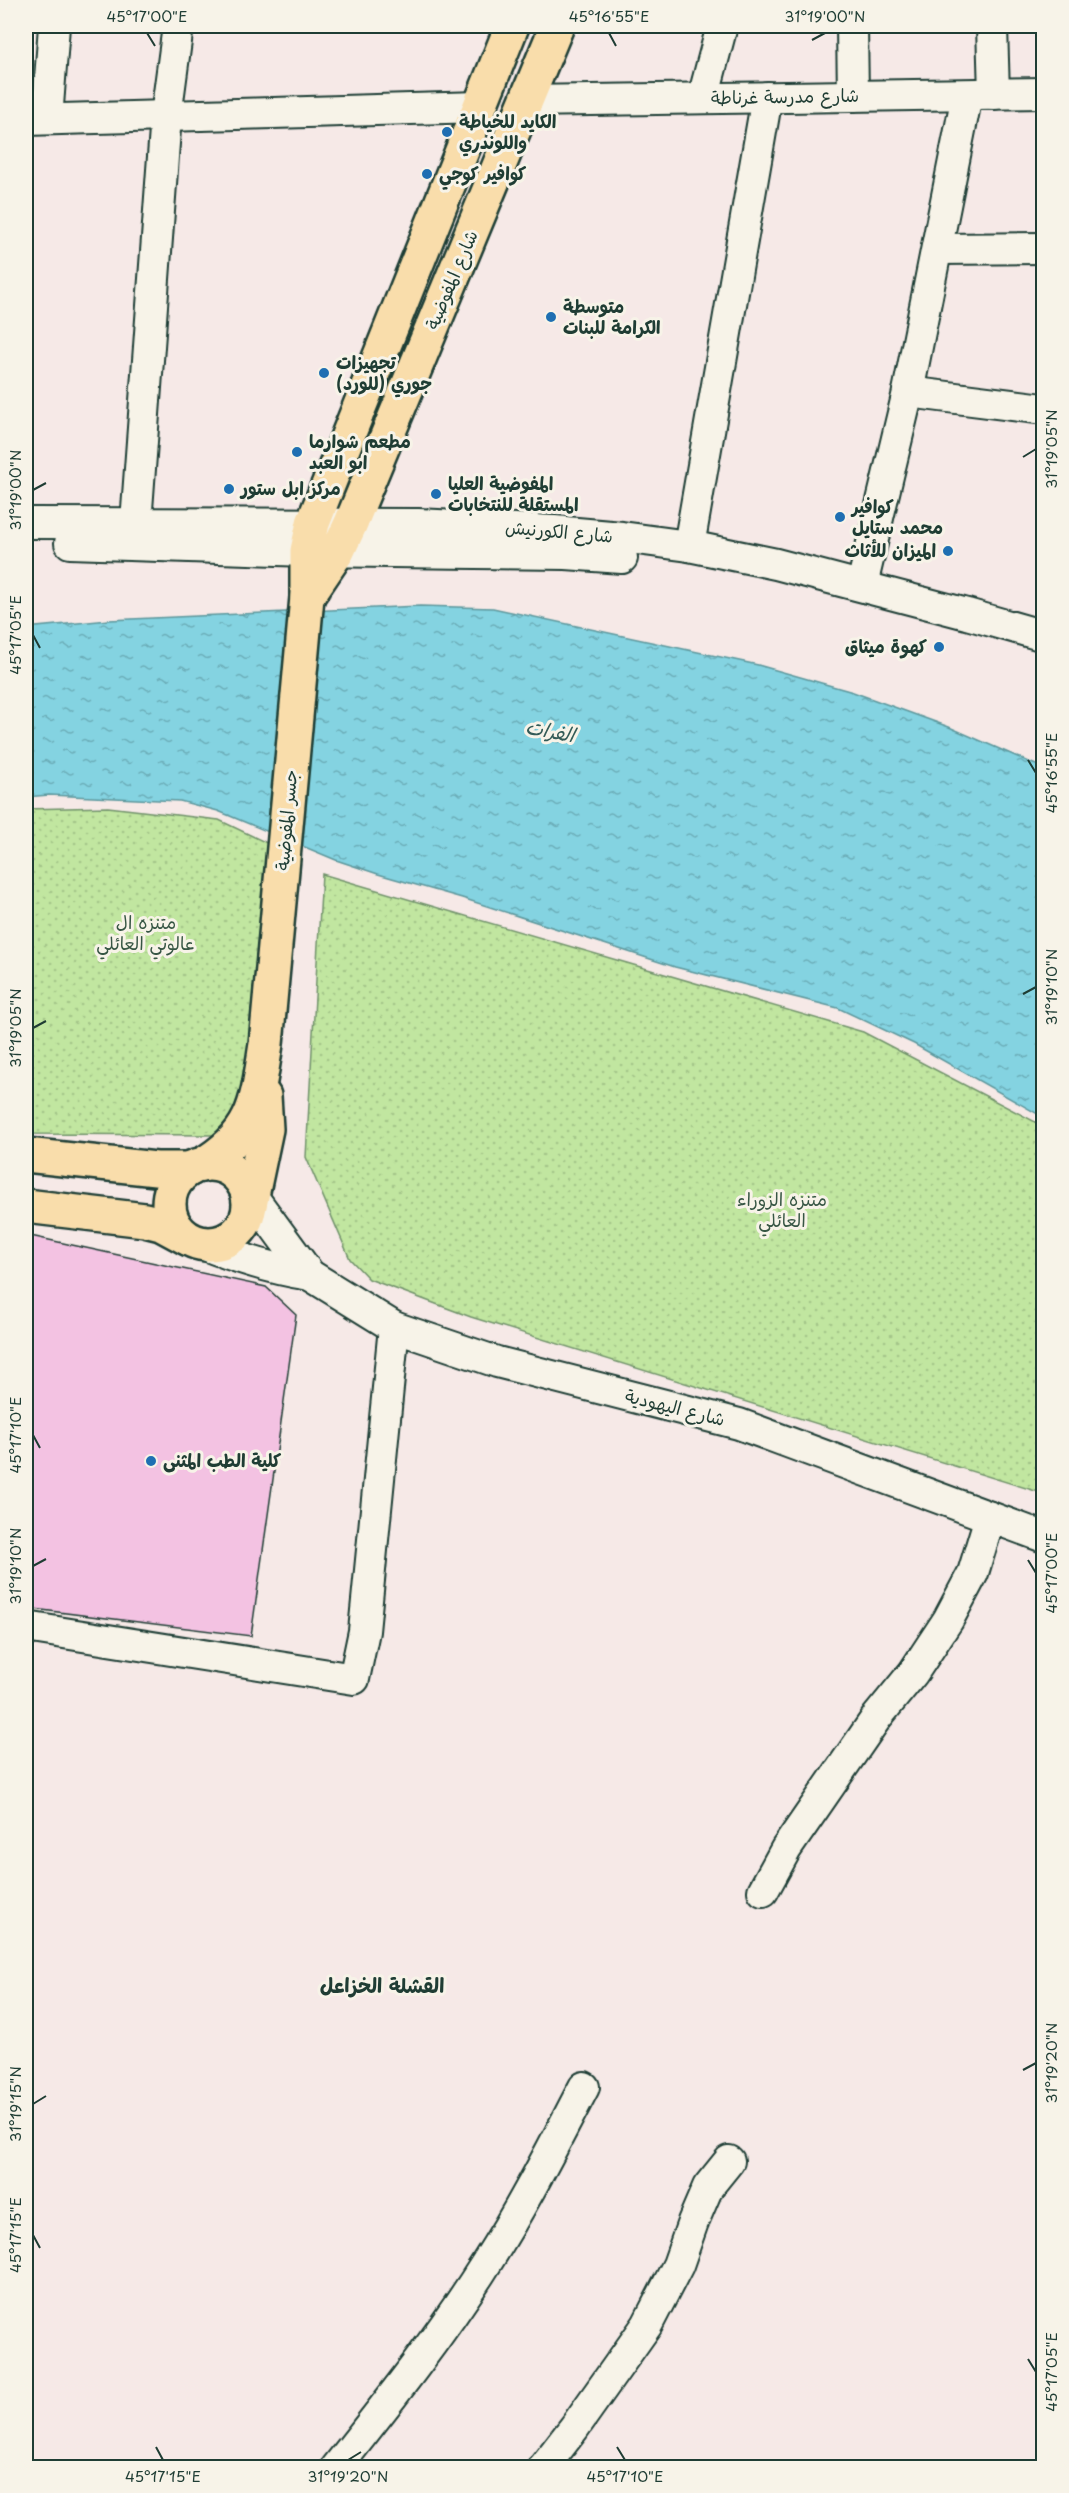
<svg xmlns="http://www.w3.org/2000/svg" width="1069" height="2493" viewBox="0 0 1069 2493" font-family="'Playpen Sans','Playpen Sans Arabic',sans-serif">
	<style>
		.park { fill: url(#park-dots); stroke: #70926a; stroke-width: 1.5 }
		.water { fill: url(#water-ripples); stroke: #5c979c; stroke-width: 1.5 }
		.building { fill: #f3c2e2; stroke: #1f3d34; stroke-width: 1.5 }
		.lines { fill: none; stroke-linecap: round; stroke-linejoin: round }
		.minor-casing { stroke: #1f3d34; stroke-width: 34 }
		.major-casing { stroke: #1f3d34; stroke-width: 38 }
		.minor { stroke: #f7f3e8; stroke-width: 30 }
		.major { stroke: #f9ddab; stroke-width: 33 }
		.ticks { fill: none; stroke: #1f3d34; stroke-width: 2 }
		.poi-dot { fill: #1f6fb2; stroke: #f7f3e8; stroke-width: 2 }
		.labels { text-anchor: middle; stroke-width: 6; stroke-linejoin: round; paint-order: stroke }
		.street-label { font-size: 18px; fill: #1f3d34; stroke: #f7f3e8 }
		.poi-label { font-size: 18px; font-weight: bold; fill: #1f3d34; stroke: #f7f3e8; text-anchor: start }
		.park-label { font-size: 18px; fill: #375644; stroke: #f7f3e8 }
		.water-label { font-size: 20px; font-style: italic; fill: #335b57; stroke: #f7f3e8 }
		.neighbourhood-label { font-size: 20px; font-weight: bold; fill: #1f3d34; stroke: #f7f3e8 }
		.neatline { fill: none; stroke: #1f3d34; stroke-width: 2 }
		.ticks-label { font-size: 15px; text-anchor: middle; fill: #1f3d34 }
	</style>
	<defs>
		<pattern id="park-dots" width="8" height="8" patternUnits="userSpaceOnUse" patternTransform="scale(1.5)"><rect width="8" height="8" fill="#c1e6a0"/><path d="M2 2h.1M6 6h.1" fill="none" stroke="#a5c68a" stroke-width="1.8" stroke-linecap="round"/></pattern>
		<pattern id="water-ripples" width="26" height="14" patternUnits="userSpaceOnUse" patternTransform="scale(1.5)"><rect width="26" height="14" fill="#84d3e1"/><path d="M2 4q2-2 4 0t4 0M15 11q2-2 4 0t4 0" fill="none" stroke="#6bacb7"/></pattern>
	</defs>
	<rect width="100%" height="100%" fill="#f6e9e7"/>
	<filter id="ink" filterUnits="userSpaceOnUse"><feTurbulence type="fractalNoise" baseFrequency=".0167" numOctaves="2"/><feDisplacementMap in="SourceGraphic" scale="12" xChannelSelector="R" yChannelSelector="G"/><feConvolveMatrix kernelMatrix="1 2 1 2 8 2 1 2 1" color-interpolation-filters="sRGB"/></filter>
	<g filter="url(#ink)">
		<!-- park -->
		<g class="park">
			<polygon points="108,807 219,820 273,846 254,1090 217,1135 26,1134 26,809"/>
			<polygon points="322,874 863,1032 1043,1126 1042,1493 471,1317 369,1279 350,1259 306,1157"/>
		</g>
		<!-- water -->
		<polygon class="water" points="420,606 493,608 758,665 853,692 949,727 1043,768 1043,1117 914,1044 838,1008 675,967 462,898 378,874 336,860 218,811 180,801 49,795 26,797 26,628 109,620"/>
		<!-- building -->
		<polygon class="building" points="26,1235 266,1287 296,1315 251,1636 26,1608"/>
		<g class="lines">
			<defs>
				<g id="minor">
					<polyline points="852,26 853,96"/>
					<polyline points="992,26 994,94"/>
					<polyline points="703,98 722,26"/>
					<polyline points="526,101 1044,93"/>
					<polyline points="47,119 54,26"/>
					<polyline points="26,120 480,107"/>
					<polyline points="937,249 1044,248"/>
					<polyline points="908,392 1044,409"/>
					<polyline points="26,523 418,524 554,531 622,537 689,546 776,564 967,614 1044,636"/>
					<polyline points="136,523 166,116 178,26"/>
					<polyline points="70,543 307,551 566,554 622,558"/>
					<polyline points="689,546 767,97"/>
					<polyline points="862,585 908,392 967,95"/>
					<polyline points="244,1185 310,1275 394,1327 497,1362 739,1424 1044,1537"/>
					<path d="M200 1243C237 1258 271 1269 310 1275"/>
					<polyline points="26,1627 354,1679 364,1631 394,1327"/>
					<polyline points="763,1891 786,1849 877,1717 913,1673 948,1620 973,1573 990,1517"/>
					<path d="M336 2468C389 2401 442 2334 487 2262 523 2206 553 2146 584 2087"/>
					<polyline points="543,2468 574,2428 647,2325 678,2265 693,2222 708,2187 729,2161"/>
				</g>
				<g id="major">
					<polyline points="307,597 338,551 351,523 557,26"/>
					<polyline points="26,1155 156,1169 190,1169"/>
					<circle cx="209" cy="1204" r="40"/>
					<path d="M202 1165C256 1133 257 1101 266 1044L307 597V551L313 523 512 26"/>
					<polyline points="26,1206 145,1220 161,1224 187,1238"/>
					<polyline points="249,1210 266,1129 264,1096"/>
				</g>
			</defs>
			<!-- minor casing -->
			<use href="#minor" class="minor-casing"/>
			<!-- major casing -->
			<use href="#major" class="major-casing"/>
			<!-- minor -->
			<use href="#minor" class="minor"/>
			<!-- major -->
			<use href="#major" class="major"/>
		</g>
	</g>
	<!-- ticks -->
	<path class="ticks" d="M147 33 155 46M609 33 616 46M812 40 825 33M1023 457 1036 449M33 490 46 483M33 635 40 648M1028 760 1036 773M1023 994 1036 987M33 1028 46 1021M33 1435 40 1448M1028 1560 1036 1573M33 1566 46 1559M1023 2070 1036 2063M33 2104 46 2096M33 2235 40 2248M1028 2359 1036 2372M156 2447 163 2460M617 2447 625 2460M348 2460 361 2452"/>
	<!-- markers -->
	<g class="poi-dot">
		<circle cx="447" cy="132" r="6"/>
		<circle cx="427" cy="174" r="6"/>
		<circle cx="551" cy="317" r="6"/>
		<circle cx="324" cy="373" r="6"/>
		<circle cx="297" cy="452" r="6"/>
		<circle cx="229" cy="489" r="6"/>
		<circle cx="436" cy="494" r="6"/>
		<circle cx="840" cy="517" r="6"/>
		<circle cx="948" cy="551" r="6"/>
		<circle cx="939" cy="647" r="6"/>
		<circle cx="151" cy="1461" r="6"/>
	</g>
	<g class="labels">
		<!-- street labels -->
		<g class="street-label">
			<text transform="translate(785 97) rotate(-1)" y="6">شارع مدرسة غرناطة</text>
			<text transform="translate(452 280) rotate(-67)" y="6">شارع المفوضية</text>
			<text transform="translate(559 532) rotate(5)" y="6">شارع الكورنيش</text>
			<text transform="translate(287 820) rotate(-85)" y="6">جسر المفوضية</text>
			<text transform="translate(675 1408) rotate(14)" y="6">شارع اليهودية</text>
		</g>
		<!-- poi labels -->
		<g class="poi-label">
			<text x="459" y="128">الكايد للخياطة<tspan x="459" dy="21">واللوندري</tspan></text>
			<text x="439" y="180">كوافير كوجي</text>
			<text x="563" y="313">متوسطة<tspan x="563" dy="21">الكرامة للبنات</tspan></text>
			<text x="336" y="369">تجهيزات<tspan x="336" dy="21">جوري (للورد)</tspan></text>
			<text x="309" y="448">مطعم شوارما<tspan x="309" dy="21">ابو العبد</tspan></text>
			<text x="448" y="490">المفوضية العليا<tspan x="448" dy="21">المستقلة للنتخابات</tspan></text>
			<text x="241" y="495">مركز ابل ستور</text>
			<text x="852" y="513">كوافير<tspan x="852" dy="21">محمد ستايل</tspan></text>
			<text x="936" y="557" text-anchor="end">الميزان للأثاث</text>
			<text x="927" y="653" text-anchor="end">كهوة ميثاق</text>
			<text x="163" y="1467">كلية الطب المثنى</text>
		</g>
		<!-- park labels -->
		<g class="park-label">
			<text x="146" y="929">متنزه ال<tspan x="146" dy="21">عالوتي العائلي</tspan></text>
			<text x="782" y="1206">متنزه الزوراء<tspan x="782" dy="21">العائلي</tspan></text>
		</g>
		<!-- water labels -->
		<g class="water-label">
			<text transform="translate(550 731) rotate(11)" y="7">الفرات</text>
		</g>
		<!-- neighbourhood labels -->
		<g class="neighbourhood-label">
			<text x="382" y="1993">القشلة الخزاعل</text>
		</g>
	</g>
	<!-- margin -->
	<rect width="1069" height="2493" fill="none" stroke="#f7f3e8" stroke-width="66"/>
	<rect x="33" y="33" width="1003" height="2427" class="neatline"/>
	<g class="ticks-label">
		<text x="147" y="22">45°17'00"E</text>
		<text x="609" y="22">45°16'55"E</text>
		<text x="825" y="22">31°19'00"N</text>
		<text transform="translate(1052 449) rotate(-90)" y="5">31°19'05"N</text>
		<text transform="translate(16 490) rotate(-90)" y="5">31°19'00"N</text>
		<text transform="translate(16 635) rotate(-90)" y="5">45°17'05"E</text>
		<text transform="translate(1052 773) rotate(-90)" y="5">45°16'55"E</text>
		<text transform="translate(1052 987) rotate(-90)" y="5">31°19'10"N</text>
		<text transform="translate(16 1028) rotate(-90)" y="5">31°19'05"N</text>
		<text transform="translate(16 1435) rotate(-90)" y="5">45°17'10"E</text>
		<text transform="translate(16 1566) rotate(-90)" y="5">31°19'10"N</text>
		<text transform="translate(1052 1573) rotate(-90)" y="5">45°17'00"E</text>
		<text transform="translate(1052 2063) rotate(-90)" y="5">31°19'20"N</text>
		<text transform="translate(16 2104) rotate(-90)" y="5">31°19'15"N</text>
		<text transform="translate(16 2235) rotate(-90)" y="5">45°17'15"E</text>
		<text transform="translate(1052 2372) rotate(-90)" y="5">45°17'05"E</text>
		<text x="163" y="2482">45°17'15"E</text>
		<text x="348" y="2482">31°19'20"N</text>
		<text x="625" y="2482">45°17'10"E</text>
	</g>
</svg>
